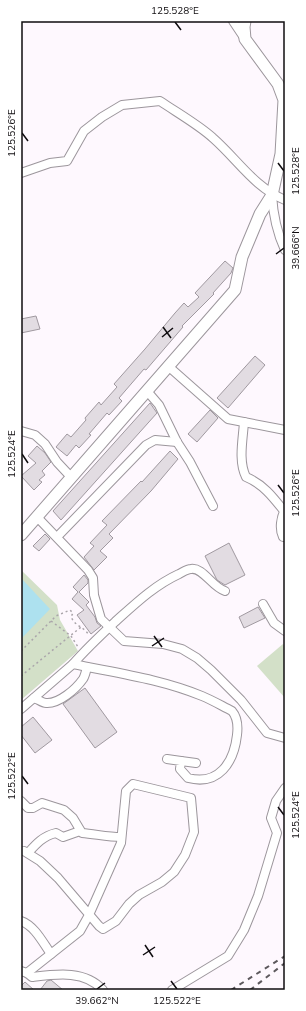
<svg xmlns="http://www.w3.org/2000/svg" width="306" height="1011" viewBox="0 0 306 1011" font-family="'Nunito Sans',sans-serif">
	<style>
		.green { fill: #d3e0c8 }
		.water { fill: #ade1ef }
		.building { fill: #e2dce2; stroke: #a099a0 }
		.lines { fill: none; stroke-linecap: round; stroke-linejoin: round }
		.street-casing { stroke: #9c969c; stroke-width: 10 }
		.secondary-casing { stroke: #9c969c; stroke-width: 13 }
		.path { stroke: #aaa5aa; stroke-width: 1.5; stroke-dasharray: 2 3; stroke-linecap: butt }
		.street { stroke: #fff; stroke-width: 8 }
		.secondary { stroke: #fff; stroke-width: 11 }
		.rail { stroke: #5d595d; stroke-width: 2; stroke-dasharray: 5 5; stroke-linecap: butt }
		.ticks { fill: none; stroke: #0f0c0f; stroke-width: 1.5 }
		.neatline { fill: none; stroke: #0f0c0f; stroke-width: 1.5 }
		.ticks-label { font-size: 10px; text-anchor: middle; fill: #0f0c0f }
	</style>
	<rect width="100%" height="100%" fill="#fef8fe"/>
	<!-- green -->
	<g class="green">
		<polygon points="21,570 57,605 60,620 78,651 21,700"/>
		<polygon points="283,644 285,647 285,698 257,666"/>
	</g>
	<!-- water -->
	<polygon class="water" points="21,578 50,609 21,639"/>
	<!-- building -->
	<g class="building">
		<polygon points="225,261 233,268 231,273 213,293 214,294 182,326 183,327 146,370 144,369 119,398 122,401 109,415 107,413 89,434 91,435 79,448 76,445 67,456 56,447 67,434 71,437 86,420 85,418 99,402 101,405 117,387 114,384 145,349 175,313 184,303 188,307 199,297 195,293"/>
		<polygon points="36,316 40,329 21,333 21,319"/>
		<polygon points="255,356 265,365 228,408 217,398"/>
		<polygon points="150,403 157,413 61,520 53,511"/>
		<polygon points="210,410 218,418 197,442 188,434"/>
		<polygon points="37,446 45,453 51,462 42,471 45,475 39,480 42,482 34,490 21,476 36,463 28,456"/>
		<polygon points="170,451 178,459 151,491 109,534 113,538 100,551 107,557 94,570 84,557 94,546 90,543 107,525 102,521 141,481 142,482"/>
		<polygon points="45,534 50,539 39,551 33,546"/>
		<polygon points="229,543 245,575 225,585 217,580 205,556"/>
		<polygon points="84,575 88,580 88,583 79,592 89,602 86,605 95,617 97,623 101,626 91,634 77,615 84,610 72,599 78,592 73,587"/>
		<polygon points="258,607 265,618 244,628 239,617"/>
		<polygon points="85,688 117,732 95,748 63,704"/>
		<polygon points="33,717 52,740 35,753 21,735 21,727"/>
		<polygon points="51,980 63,990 40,990 47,981"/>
		<polygon points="25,982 34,990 21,990 21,986"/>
	</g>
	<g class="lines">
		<defs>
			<g id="street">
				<polyline points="233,21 245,39"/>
				<path d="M21 173 50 163 67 161 84 131 102 117 122 105 160 101C176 112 199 125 213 138 238 160 254 187 285 200"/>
				<path d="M272 195C273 213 277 233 285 250"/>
				<polyline points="168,366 228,419 285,430"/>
				<polyline points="147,391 159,405 177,442 190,462 213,506"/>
				<path d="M244 422C243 439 238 461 246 477 263 484 273 497 284 511"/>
				<polyline points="21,431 35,435 45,444 57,462 71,477"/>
				<path d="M285 510C281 517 279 529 283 537H285"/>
				<polyline points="37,517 88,570 93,578 94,595 101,619 124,641 163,644 182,649 197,658 211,670 241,700 267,733 285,738"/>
				<polyline points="57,537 146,445 155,440 177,442"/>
				<polyline points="263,604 274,623 285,631"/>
				<path d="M73 664C87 648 101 635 116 621 136 603 155 585 179 574 183 572 187 569 191 569 203 567 212 587 225 591"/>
				<path d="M34 698C38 699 42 703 46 703 59 704 76 689 83 679 85 676 86 671 87 667"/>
				<path d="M21 709 73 664C116 673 161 679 202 696 212 700 222 706 232 711 238 718 238 727 237 735 234 762 219 786 188 778L180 769 181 761 167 759"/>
				<polyline points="181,761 196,763"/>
				<path d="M21 801 28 808H33L42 803 64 810 73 818 82 833C95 834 108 837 121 837"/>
				<path d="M28 853C36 844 43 836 56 833L63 837 80 831"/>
				<path d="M21 921C35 926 43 943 51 954"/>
				<polyline points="21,971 27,973 80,931 89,915 121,843 126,791 133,784 191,798 194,832 185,855 174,872 162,882 139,895 129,904 116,921 103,929 99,926 58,878 40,861 24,851"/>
				<path d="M27 973 32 977C57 974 85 970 103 990"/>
				<polyline points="172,990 228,956 244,930 258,896 277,833 271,818 276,801 285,788"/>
			</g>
			<polyline id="secondary" points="21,535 235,290 242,257 260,214 272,195 281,154 284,100 278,84 245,39 244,27 245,21"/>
		</defs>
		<!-- street casing -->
		<use href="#street" class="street-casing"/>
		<!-- secondary casing -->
		<use href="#secondary" class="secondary-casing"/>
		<!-- path -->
		<g class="path">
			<polyline points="51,621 71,636 78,647"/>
			<path d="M21 651 56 616 70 610 73 613 71 617C76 627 83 626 89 635"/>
			<polyline points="21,676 81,627"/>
		</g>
		<!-- street -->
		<use href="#street" class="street"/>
		<!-- secondary -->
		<use href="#secondary" class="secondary"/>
		<!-- rail -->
		<g class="rail">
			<polyline points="231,990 285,956"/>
			<polyline points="250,990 285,963"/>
		</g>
	</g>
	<!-- ticks -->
	<path class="ticks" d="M175 22 181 30M22 133 28 141M278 163 284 171M276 254 284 248M163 327 171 338M162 337 173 328M22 454 28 463M278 485 284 493M154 636 162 647M152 646 164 638M22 776 28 784M278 807 284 815M145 945 153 957M143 955 155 947M171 981 177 989M97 989 105 983"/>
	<!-- border -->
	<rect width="306" height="1011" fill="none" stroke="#ffffff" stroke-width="44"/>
	<rect x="22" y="22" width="262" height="967" class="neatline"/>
	<g class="ticks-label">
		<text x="175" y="14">125.528°E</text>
		<text transform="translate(11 133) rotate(-90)" y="4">125.526°E</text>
		<text transform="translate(295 171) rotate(-90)" y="4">125.528°E</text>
		<text transform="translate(295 248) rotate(-90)" y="4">39.666°N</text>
		<text transform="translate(11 454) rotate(-90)" y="4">125.524°E</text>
		<text transform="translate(295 493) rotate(-90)" y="4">125.526°E</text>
		<text transform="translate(11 776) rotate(-90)" y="4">125.522°E</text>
		<text transform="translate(295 815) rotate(-90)" y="4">125.524°E</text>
		<text x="97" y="1004">39.662°N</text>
		<text x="177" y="1004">125.522°E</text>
	</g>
</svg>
